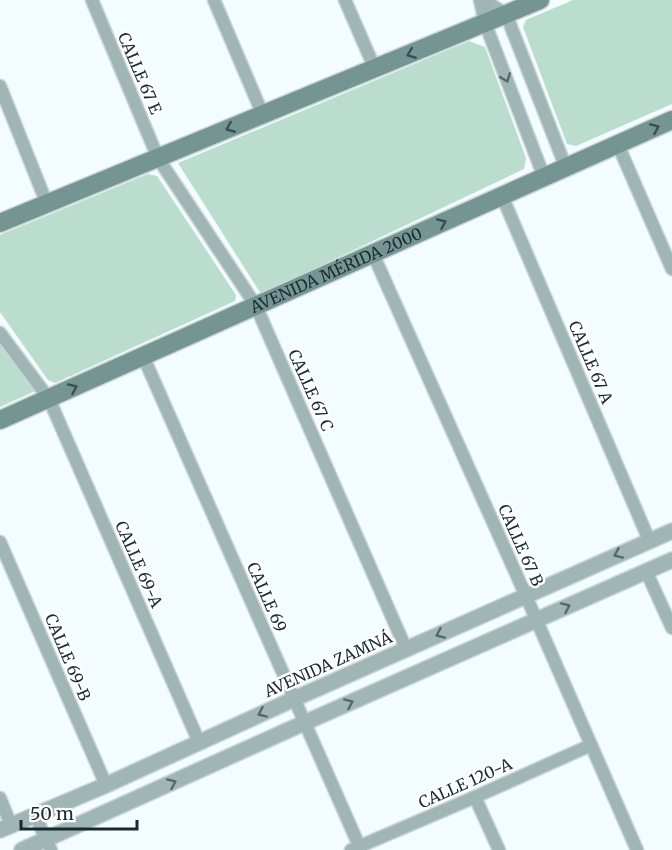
<svg xmlns="http://www.w3.org/2000/svg" width="672" height="850" viewBox="0 0 672 850" font-family="Merriweather,serif">
	<style>
		.green { fill: #bbddcd }
		.lines { fill: none; stroke-linecap: round; stroke-linejoin: round }
		.minor-casing { stroke: #ccd6d9; stroke-width: 15 }
		.tertiary-casing { stroke: #ccd6d9; stroke-width: 18 }
		.secondary-casing { stroke: #ccd6d9; stroke-width: 21 }
		.minor { stroke: #a0b6b4; stroke-width: 12 }
		.tertiary { stroke: #a0b6b4; stroke-width: 15 }
		.secondary { stroke: #749592; stroke-width: 18 }
		.oneway { stroke: #394f51 }
		.oneway2 { stroke: #56696a }
		.labels { text-anchor: middle; stroke-width: 5; stroke-linejoin: round; paint-order: stroke }
		.street-label { font-size: 16px; fill: #192a2e; stroke: #fff }
	</style>
	<rect width="100%" height="100%" fill="#f3fcfe"/>
	<!-- green -->
	<g class="green">
		<polygon points="573,0 672,0 672,104 576,146 567,144 523,27 526,20"/>
		<polygon points="469,41 485,47 526,158 524,169 261,294 178,163"/>
		<polygon points="148,174 157,176 236,295 235,301 55,383 48,380 0,312 0,235"/>
		<polygon points="0,343 35,391 0,407"/>
	</g>
	<g class="lines">
		<defs>
			<g id="minor">
				<polyline points="92,0 158,158 256,306 406,649"/>
				<polyline points="214,0 263,115"/>
				<polyline points="345,0 375,69"/>
				<polyline points="480,0 485,23 544,177"/>
				<polyline points="483,0 506,14 566,168"/>
				<polyline points="0,86 47,204"/>
				<polyline points="618,145 672,269"/>
				<polyline points="502,196 649,540"/>
				<polyline points="373,254 526,596 637,850"/>
				<polyline points="0,333 49,399 199,742"/>
				<polyline points="143,356 361,850"/>
				<polyline points="0,542 106,785"/>
				<polyline points="646,571 672,628"/>
				<polyline points="475,797 499,850"/>
				<polyline points="0,798 11,825"/>
				<polyline points="35,815 51,850"/>
				<polyline points="351,850 475,797 591,745"/>
			</g>
			<g id="tertiary">
				<polyline points="0,830 106,785 294,699 672,531"/>
				<polyline points="22,850 304,723 672,560"/>
			</g>
			<g id="secondary">
				<polyline points="0,223 540,0"/>
				<path id="s1" d="M0 420 672 120"/>
			</g>
		</defs>
		<!-- minor casing -->
		<use href="#minor" class="minor-casing"/>
		<!-- tertiary casing -->
		<use href="#tertiary" class="tertiary-casing"/>
		<!-- secondary casing -->
		<use href="#secondary" class="secondary-casing"/>
		<!-- minor -->
		<use href="#minor" class="minor"/>
		<!-- tertiary -->
		<use href="#tertiary" class="tertiary"/>
		<!-- secondary -->
		<use href="#secondary" class="secondary"/>
	</g>
	<!-- one-way arrows -->
	<defs><path id="oneway-chevron" d="M-2-3.5L2.5 0L-2 3.5" fill="none" stroke-width="1.6" stroke-linecap="round" stroke-linejoin="round" transform="scale(1.5)"/></defs>
	<g class="oneway">
		<use href="#oneway-chevron" transform="translate(411 54) rotate(158)"/>
		<use href="#oneway-chevron" transform="translate(230 128) rotate(158)"/>
		<use href="#oneway-chevron" transform="translate(655 128) rotate(-24)"/>
		<use href="#oneway-chevron" transform="translate(442 223) rotate(-24)"/>
		<use href="#oneway-chevron" transform="translate(73 388) rotate(-24)"/>
	</g>
	<g class="oneway2">
		<use href="#oneway-chevron" transform="translate(506 78) rotate(69)"/>
		<use href="#oneway-chevron" transform="translate(618 554) rotate(156)"/>
		<use href="#oneway-chevron" transform="translate(566 607) rotate(-24)"/>
		<use href="#oneway-chevron" transform="translate(440 634) rotate(156)"/>
		<use href="#oneway-chevron" transform="translate(349 703) rotate(-24)"/>
		<use href="#oneway-chevron" transform="translate(262 713) rotate(156)"/>
		<use href="#oneway-chevron" transform="translate(172 783) rotate(-24)"/>
	</g>
	<g class="labels">
		<!-- street labels -->
		<g class="street-label">
			<text transform="translate(140 73) rotate(67)" y="6">CALLE 67 E</text>
			<text dy="6" stroke="none"><textPath href="#s1" startOffset="368">AVENIDA MÉRIDA 2000</textPath></text>
			<text transform="translate(591 362) rotate(67)" y="6">CALLE 67 A</text>
			<text transform="translate(311 390) rotate(66)" y="6">CALLE 67 C</text>
			<text transform="translate(521 545) rotate(66)" y="6">CALLE 67 B</text>
			<text transform="translate(139 564) rotate(66)" y="6">CALLE 69-A</text>
			<text transform="translate(267 597) rotate(66)" y="6">CALLE 69</text>
			<text transform="translate(68 657) rotate(67)" y="6">CALLE 69-B</text>
			<text transform="translate(328 664) rotate(-24)" y="6">AVENIDA ZAMNÁ</text>
			<text transform="translate(465 783) rotate(-24)" y="6">CALLE 120-A</text>
		</g>
	</g>
	<!-- scale -->
	<path d="M21 820v9h116v-9" fill="none" stroke="#192a2e" stroke-width="3"/>
	<text x="30" y="820" font-size="18" fill="#192a2e" stroke="#ffffff" stroke-width="4.5" paint-order="stroke">50 m</text>
</svg>
